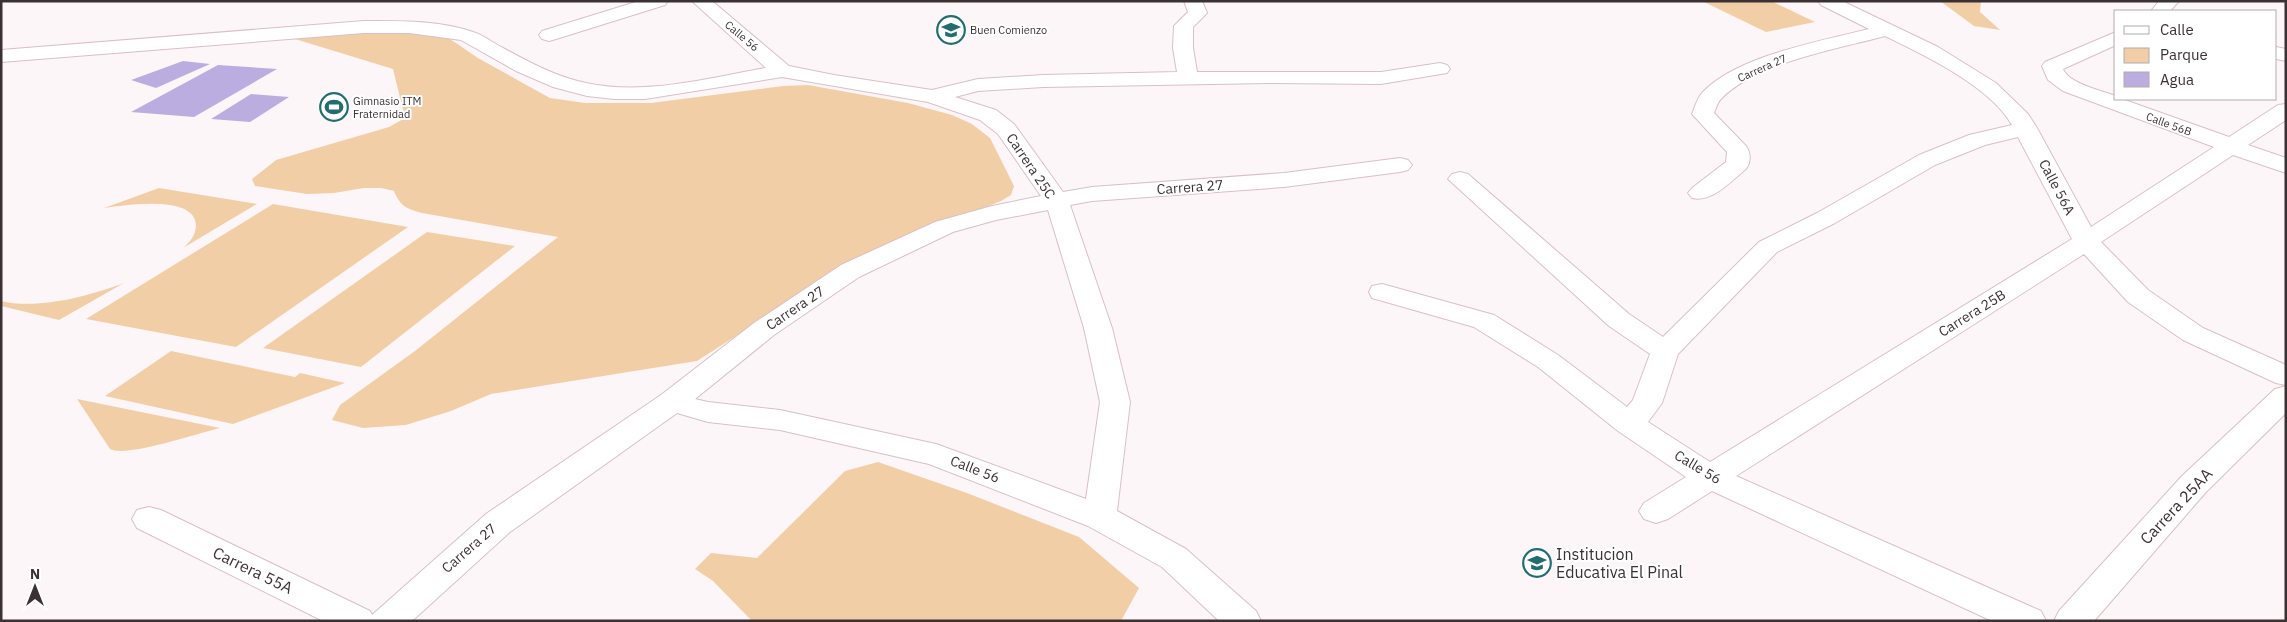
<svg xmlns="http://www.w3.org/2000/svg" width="2287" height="622" viewBox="0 0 2287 622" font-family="'IBM Plex Sans',sans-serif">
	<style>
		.green { fill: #f2cea7 }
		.water { fill: #bbade0 }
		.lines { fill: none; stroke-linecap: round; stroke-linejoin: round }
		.minor-casing { stroke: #dabfc5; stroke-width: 2 }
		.minor { fill: #fff; fill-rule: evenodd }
		.labels { text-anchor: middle; stroke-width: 4; stroke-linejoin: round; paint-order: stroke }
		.far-poi-label { font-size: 11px; fill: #3b3032; stroke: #fff; text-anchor: start }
		.far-street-label { font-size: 11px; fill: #3b3032; stroke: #fff }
		.street-label { font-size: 14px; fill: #3b3032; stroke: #fff }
		.near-street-label { font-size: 16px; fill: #3b3032; stroke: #fff }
		.near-poi-label { font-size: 16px; fill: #3b3032; stroke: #fff; text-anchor: start }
	</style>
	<rect width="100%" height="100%" fill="#fcf6f8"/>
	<!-- green -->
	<g class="green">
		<polygon points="1702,1 1771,1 1815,22 1766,32"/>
		<polygon points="1940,1 1981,1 1980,12 2000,30 1974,26"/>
		<path d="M392 30 450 39 478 58 550 98 585 103H651L783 86 808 85 908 103 952 115 972 124 990 138 1014 186 1011 195 1001 201 882 249 825 279 697 361 491 394 451 411 406 425 363 428 332 420 340 405 415 351 558 237 422 213C407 209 400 206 394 191L381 188H364L334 193 307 194 255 186 252 179 276 160 389 127 405 118 393 69 295 39Z"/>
		<path d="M159 188 257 204 183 248C190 242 196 235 196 225 195 194 123 205 104 208Z"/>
		<polygon points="273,204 408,227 236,347 86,319"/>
		<polygon points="427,232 515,246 361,367 263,348"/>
		<path d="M124 283 59 320 1 306V301C38 310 89 296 124 283Z"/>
		<polygon points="171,351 295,377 300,373 345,383 233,424 105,396"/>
		<path d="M77 399 220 428C199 433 125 458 110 449Z"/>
		<polygon points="878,462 967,493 1079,537 1139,588 1121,621 752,621 713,581 695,569 711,553 757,558 845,471"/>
	</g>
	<!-- water -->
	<g class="water">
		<polygon points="183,61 210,64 156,88 131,80"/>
		<polygon points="218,65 277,69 194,117 131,112"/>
		<polygon points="251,94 289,97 250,122 211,119"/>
	</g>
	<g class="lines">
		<defs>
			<g id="minor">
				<polygon points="639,1 668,1 665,5 556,39 549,41 542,39 539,35 542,31"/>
				<path d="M692 1H712L789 66 834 75 932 90 978 79 1043 75 1177 72 1173 48 1174 26 1188 12 1184 1H1202L1207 13 1193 27V48L1197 72H1381L1440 63 1447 65 1450 69 1447 73 1381 84 1269 83 1043 87 978 91 955 97 996 110 1014 124 1063 192 1092 187 1284 173 1400 158 1408 160 1412 165 1408 170 1400 172 1284 187 1092 201 1070 205 1112 328 1130 402 1117 511 1186 549 1256 611 1261 621H1219L1162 567 1088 526 929 464 780 430 708 422 677 413 510 532 412 621H323L137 528 132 519 137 510 149 507 161 510 370 611 372 615 486 514 661 395 754 323 841 265 935 222 992 206 1041 196 998 134 980 120 928 102 782 77 645 99H614L587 96 553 87 516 71 461 40 409 33H364L1 62V50L364 21C400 21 438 20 473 32 483 35 493 43 503 48 529 62 556 77 586 83 645 96 708 78 766 68ZM1048 210 1084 328 1100 402 1086 499 936 444 780 410 708 402 695 399 774 335 859 277 953 232 996 220Z"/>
				<path d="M1818 1H1842L1938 47 1996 83 2028 114 2037 128 2091 227 2214 147 2063 91 2048 80 2042 66 2045 62 2116 32V45L2063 69C2068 83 2102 91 2116 96V99H2122L2229 137 2278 105 2286 104V120L2248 145 2286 158V173L2233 155 2101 242 2148 290 2203 328 2286 365V385L2276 383 2183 340 2128 302 2084 254 1736 476 2041 611 2046 621H1992L1712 491 1668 519 1656 523 1644 519 1639 511 1644 503 1686 477 1618 431 1538 367 1474 327 1372 298 1369 292 1372 286 1382 284 1494 315 1558 355 1627 407 1633 400 1650 354 1609 326 1448 179 1452 174 1460 172 1468 174 1629 314 1663 337 1759 242 1817 213 1919 155 1969 135 2012 125C1990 86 1924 55 1885 36 1837 49 1755 63 1721 99 1717 103 1716 109 1714 113L1746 146C1751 153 1751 162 1746 169 1731 181 1712 203 1692 198L1688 193 1692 188 1726 162 1727 152 1692 114C1695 107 1697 99 1702 93 1736 56 1821 41 1869 29L1821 5ZM2018 137 2072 239 1710 462 1648 422 1662 403 1678 354 1777 252 1835 223 1935 165 1985 145Z"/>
				<polygon points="2159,1 2179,1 2170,11 2151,11"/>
				<polygon points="2276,47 2286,49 2286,61 2276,59"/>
				<polygon points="2286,386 2286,413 2206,492 2094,621 2054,621 2059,611 2182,476 2275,389"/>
			</g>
		</defs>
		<!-- minor casing -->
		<use href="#minor" class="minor-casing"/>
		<!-- minor -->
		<use href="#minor" class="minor"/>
	</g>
	<!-- icons -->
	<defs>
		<symbol id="school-ring" viewBox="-11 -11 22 22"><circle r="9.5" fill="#fff" stroke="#216d70" stroke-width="1.5"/><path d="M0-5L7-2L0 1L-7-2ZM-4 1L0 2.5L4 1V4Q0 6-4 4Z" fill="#216d70"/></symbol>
		<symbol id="stadium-ring" viewBox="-11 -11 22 22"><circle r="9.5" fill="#fff" stroke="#216d70" stroke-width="1.5"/><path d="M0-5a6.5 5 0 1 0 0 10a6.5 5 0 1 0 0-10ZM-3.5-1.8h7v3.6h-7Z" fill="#216d70"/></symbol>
	</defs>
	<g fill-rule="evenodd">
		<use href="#school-ring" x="935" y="14" width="32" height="32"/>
		<use href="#stadium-ring" x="318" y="91" width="32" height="32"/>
		<use href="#school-ring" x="1521" y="547" width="32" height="32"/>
	</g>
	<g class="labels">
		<!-- far-poi labels -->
		<g class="far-poi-label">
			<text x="970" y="34">Buen Comienzo</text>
			<text x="353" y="105">Gimnasio ITM<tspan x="353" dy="13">Fraternidad</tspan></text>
		</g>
		<!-- far-street labels -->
		<g class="far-street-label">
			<text transform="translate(742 36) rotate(40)" y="4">Calle 56</text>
			<text transform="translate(1762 68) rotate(-24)" y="4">Carrera 27</text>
			<text transform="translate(2169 124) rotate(20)" y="4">Calle 56B</text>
		</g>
		<!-- street labels -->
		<g class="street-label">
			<text transform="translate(1031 166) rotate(56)" y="5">Carrera 25C</text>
			<text transform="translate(1190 187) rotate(-4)" y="5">Carrera 27</text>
			<text transform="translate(2057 187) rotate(62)" y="5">Calle 56A</text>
			<text transform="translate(795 308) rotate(-34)" y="5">Carrera 27</text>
			<text transform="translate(1972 313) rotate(-32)" y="5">Carrera 25B</text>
			<text transform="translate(1698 467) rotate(31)" y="5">Calle 56</text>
			<text transform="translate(975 469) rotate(21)" y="5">Calle 56</text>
			<text transform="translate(469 548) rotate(-41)" y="5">Carrera 27</text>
		</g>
		<!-- near-street labels -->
		<g class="near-street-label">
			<text transform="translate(2176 506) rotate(-47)" y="6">Carrera 25AA</text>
			<text transform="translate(253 570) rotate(26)" y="6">Carrera 55A</text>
		</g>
		<!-- near-poi labels -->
		<g class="near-poi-label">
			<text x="1556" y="560">Institucion<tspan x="1556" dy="18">Educativa El Pinal</tspan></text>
		</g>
	</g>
	<!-- border -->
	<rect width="2287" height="622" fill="none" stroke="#3b3032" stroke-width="5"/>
	<!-- legend -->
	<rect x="2114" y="10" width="162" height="90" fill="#ffffff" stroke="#b1acad"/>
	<rect x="2124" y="26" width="25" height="8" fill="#ffffff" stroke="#b1acad"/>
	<text x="2160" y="35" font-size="15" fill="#3b3032">Calle</text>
	<rect x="2124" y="48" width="25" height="15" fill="#f2cea7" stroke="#b1acad"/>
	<text x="2160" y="60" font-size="15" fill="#3b3032">Parque</text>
	<rect x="2124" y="72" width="25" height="15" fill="#bbade0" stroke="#b1acad"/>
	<text x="2160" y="85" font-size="15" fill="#3b3032">Agua</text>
	<!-- north arrow -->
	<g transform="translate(35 587)" stroke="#ffffff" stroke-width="4" paint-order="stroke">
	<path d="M0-4L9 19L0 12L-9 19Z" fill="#3b3032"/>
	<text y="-8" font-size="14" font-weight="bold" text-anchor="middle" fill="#3b3032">N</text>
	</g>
</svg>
